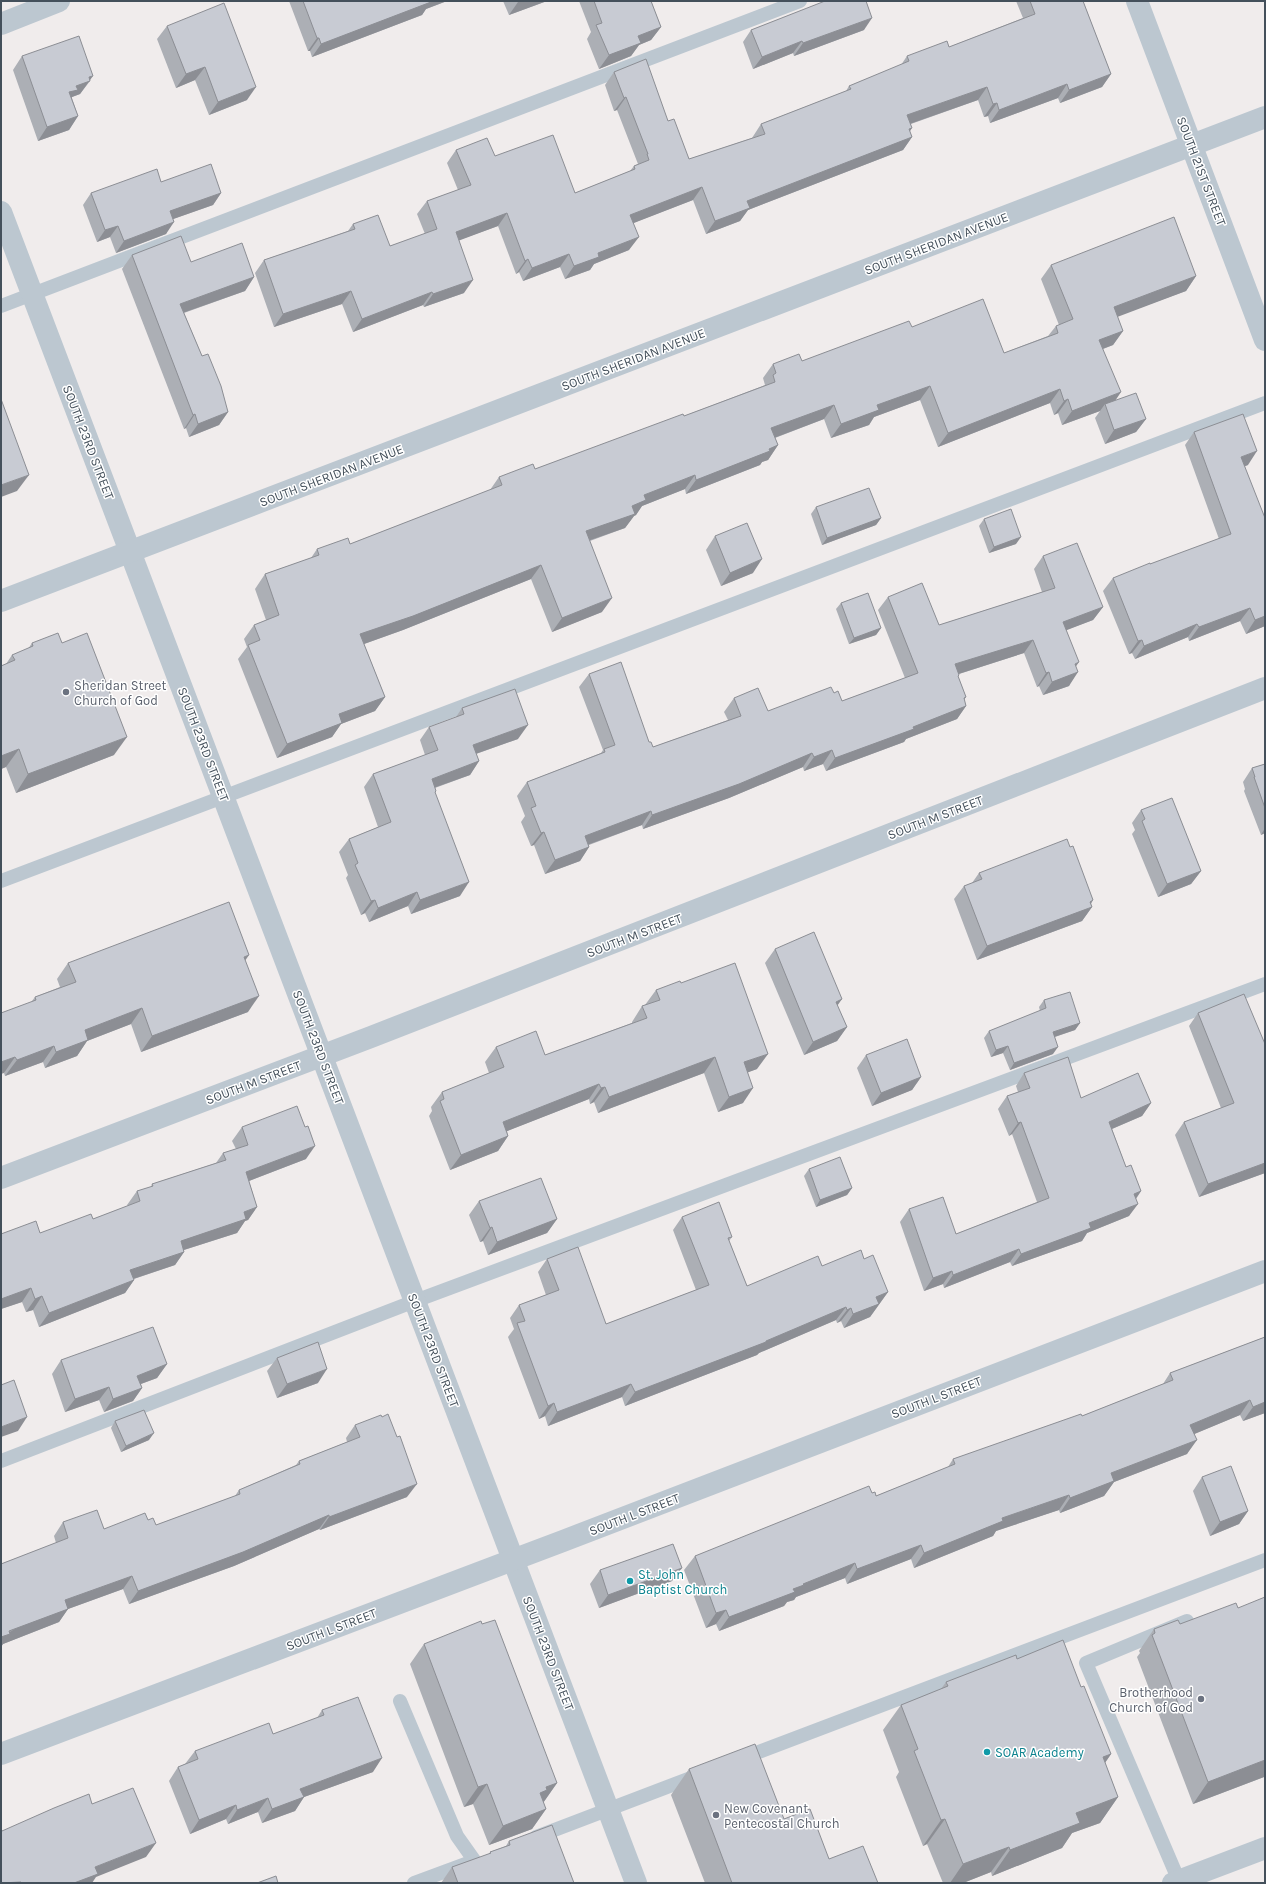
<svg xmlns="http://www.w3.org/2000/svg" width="1266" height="1884" viewBox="0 0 1266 1884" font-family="Karla,sans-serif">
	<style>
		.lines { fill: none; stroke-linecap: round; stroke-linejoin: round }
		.service { stroke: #bcc7d0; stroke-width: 14 }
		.minor { stroke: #bcc7d0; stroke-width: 22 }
		.tertiary { stroke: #bcc7d0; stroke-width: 22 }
		.wall { fill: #acafb5 }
		.shaded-wall { fill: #8c8e94 }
		.building { fill: #c8cbd3; stroke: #8c8e94 }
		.worship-dot { fill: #6b7280; stroke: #fff; stroke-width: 1.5 }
		.culture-dot { fill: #0f9aa8; stroke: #fff; stroke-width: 1.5 }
		.labels { text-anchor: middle; stroke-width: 3; stroke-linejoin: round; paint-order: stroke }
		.street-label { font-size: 13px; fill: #44505b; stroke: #fff }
		.worship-label { font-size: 13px; fill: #5b616d; stroke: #fff; text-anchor: start }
		.culture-label { font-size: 13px; fill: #0d838f; stroke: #fff; text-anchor: start }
	</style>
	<rect width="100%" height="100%" fill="#f0ecec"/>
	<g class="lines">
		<!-- service -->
		<g class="service">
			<polyline points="1,306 800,1"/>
			<polyline points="1,881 1265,403"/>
			<polyline points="1,1461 415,1301 1265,984"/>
			<polyline points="400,1701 457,1836 474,1860"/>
			<polyline points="740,1759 1265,1560"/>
			<polyline points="536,1837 696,1776"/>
			<polyline points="1179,1881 1086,1663 1187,1621"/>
			<polyline points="414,1883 468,1863"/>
		</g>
		<!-- minor -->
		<g class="minor">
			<polyline points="1137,1 1265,340"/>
			<polyline points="1,24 59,1"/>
			<polyline points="1,212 636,1883"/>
			<polyline points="1,601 1265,117"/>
			<polyline points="1,1178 371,1037 1265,688"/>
			<polyline points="1,1754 563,1541 1265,1271"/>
		</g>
		<!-- tertiary -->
		<polyline class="tertiary" points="1173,1883 1265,1848"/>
	</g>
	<!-- wall -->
	<g class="wall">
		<polygon points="289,1 447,1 426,9 422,15 312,57 310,51 308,51"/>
		<polygon points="503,1 547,1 509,15"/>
		<polygon points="579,1 651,1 661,27 651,40 639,45 631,56 599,69 587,39 591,32"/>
		<polygon points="823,1 866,1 864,30 794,56 793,53 753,69 743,42 751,30 824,2"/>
		<polygon points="1016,1 1083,1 1111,74 1102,87 1060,103 1058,98 990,123 988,116 984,117 978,100 911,124 910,132 912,137 903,150 748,210 740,221 706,234 693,200 633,223 629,250 594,264 590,270 565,279 560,267 523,281 519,272 516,274 498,226 459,240 464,293 424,307 423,305 353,332 342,304 274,327 255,273 264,260 348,231 353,224 390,246 425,234 417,214 427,201 458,190 447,163 456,150 495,156 575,193 630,171 634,166 638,164 617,110 614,111 605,85 614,72 668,121 689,159 752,138 761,124 846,91 849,86 901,65 907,56 949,47 1023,18"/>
		<polygon points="167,26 247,100 209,115 195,80 176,88 157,39"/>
		<polygon points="22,56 90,81 80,94 72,97 72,98 78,116 69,130 38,141 13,70"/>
		<polygon points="161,182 221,193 213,205 173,219 166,234 116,253 110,237 97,242 83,205 91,193"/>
		<polygon points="132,255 191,262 254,277 245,291 184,313 202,356 228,412 219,425 189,437 186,428 184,429 122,269"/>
		<polygon points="1051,265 1196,276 1186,291 1117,316 1123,331 1113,345 1103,349 1115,400 1146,419 1136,432 1105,444 1095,418 1100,411 1062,425 1058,413 1054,415 1050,403 938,447 920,400 874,417 869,425 831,438 824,419 775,438 778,445 768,460 762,462 760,465 686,494 685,489 642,506 636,515 634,516 625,528 590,541 602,612 552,632 531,579 403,630 364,644 385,697 375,711 341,724 332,737 277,758 238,659 247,647 244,639 254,625 266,620 255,589 265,574 311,558 317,549 350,544 490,490 499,477 535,469 684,416 765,385 763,378 773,364 802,361 912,327 1004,353 1048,336 1056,326 1059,325 1041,279"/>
		<polygon points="1194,432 1248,465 1245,466 1265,626 1246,634 1240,621 1189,641 1188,637 1135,659 1132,653 1129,654 1103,591 1113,578 1219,539 1185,445"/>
		<polygon points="816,507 881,518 876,525 822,545 811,514"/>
		<polygon points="984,519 1016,544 989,553 979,526"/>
		<polygon points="715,536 753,573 721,586 706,550"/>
		<polygon points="1043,556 1103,607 1093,620 1066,630 1076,666 1069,686 1043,695 1039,686 1037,687 1024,653 959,674 959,675 958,676 966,697 964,699 966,706 957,719 906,739 904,742 826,771 823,764 804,771 803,767 729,798 643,829 642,825 589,845 589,847 580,861 545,874 534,845 531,846 521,822 525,816 517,796 527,782 601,753 603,750 579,687 589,674 653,747 728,720 724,712 734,698 768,711 834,693 842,701 905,678 878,610 888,597 939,625 1042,592 1034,569"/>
		<polygon points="841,603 881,628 876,635 849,644 836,609"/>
		<polygon points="32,643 62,643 114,755 16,793 6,767 1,769 1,666 6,664 12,655 28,649"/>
		<polygon points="462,708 518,739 476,754 479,761 470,775 435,788 436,791 435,793 460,896 411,914 408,906 369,922 365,913 361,915 346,878 348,875 339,852 349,839 378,827 364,787 373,774 425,755 420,740 429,727 456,717"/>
		<polygon points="1265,764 1265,833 1261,835 1244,791 1245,789 1243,782 1252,768"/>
		<polygon points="1141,810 1201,871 1191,884 1158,897 1132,834 1135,830 1132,823"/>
		<polygon points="1070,847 1093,900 1091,904 1092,907 1082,921 977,960 954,899 964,886 972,883 979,873"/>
		<polygon points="775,949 842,999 837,1005 847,1027 837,1041 804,1055 765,963"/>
		<polygon points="245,960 248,1012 141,1052 131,1024 87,1041 77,1056 45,1068 43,1062 5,1076 4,1073 32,1001 35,997 60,987 57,979 68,963"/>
		<polygon points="681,983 757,1069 748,1072 743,1103 718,1112 704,1073 598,1113 594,1102 590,1104 589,1099 507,1131 508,1136 498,1151 450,1170 429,1116 432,1111 431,1107 442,1092 489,1073 485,1062 496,1047 545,1055 632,1023 632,1022 642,1006 645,1005 656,990"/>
		<polygon points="1044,1000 1080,1023 1075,1030 1055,1037 1053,1054 1010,1070 1003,1053 991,1057 984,1038 989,1031 1040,1011 1039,1007"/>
		<polygon points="1198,1013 1265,1044 1265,1173 1199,1197 1175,1135 1184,1122 1221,1108 1189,1026"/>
		<polygon points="866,1055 921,1077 912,1090 872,1106 857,1068"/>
		<polygon points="1024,1073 1081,1098 1151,1103 1142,1116 1112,1129 1126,1167 1141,1191 1136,1199 1129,1216 1087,1233 1082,1241 1012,1266 1010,1262 944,1288 943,1284 924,1291 900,1222 909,1209 956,1234 1037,1202 1012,1134 1009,1136 998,1109 1007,1096 1018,1092 1016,1086"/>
		<polygon points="242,1127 306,1159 249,1181 257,1207 248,1220 245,1221 237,1233 184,1250 184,1252 175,1265 134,1279 134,1280 125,1293 39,1327 33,1310 26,1312 22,1302 1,1309 1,1234 40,1233 93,1219 128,1206 127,1205 137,1191 151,1187 152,1184 216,1163 223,1153 236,1149 232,1141"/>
		<polygon points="809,1169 852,1188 847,1195 816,1207 804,1176"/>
		<polygon points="479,1201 557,1219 547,1233 488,1255 483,1241 480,1242 469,1215"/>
		<polygon points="682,1217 732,1237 729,1241 747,1286 822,1266 864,1259 888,1292 870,1317 844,1328 841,1321 837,1323 836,1320 759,1353 757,1355 625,1406 622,1397 548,1426 545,1416 539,1419 508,1337 514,1329 510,1318 519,1305 546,1295 538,1272 547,1259 606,1324 696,1290 673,1230"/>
		<polygon points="1265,1337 1265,1413 1243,1421 1240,1415 1194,1434 1187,1454 1114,1482 1104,1496 1060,1513 1059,1510 996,1531 993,1536 914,1568 911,1559 847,1584 845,1578 796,1597 794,1600 787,1602 784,1606 719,1631 716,1624 706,1628 684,1570 695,1556 872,1493 876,1496 948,1467 953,1459 1082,1416 1163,1384 1170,1373"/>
		<polygon points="277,1358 318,1383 277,1398 267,1371"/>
		<polygon points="61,1360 167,1364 157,1378 141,1384 142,1388 133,1401 104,1412 99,1400 65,1412 52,1374"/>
		<polygon points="115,1421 149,1440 121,1452 111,1428"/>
		<polygon points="355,1425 407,1497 320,1530 319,1529 234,1566 129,1604 123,1589 68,1609 59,1622 3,1644 1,1647 1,1564 56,1543 54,1536 63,1522 104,1529 148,1520 156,1525 235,1496 239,1490 296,1465 299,1461 347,1442 346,1438"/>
		<polygon points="1202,1477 1248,1511 1239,1524 1210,1536 1193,1491"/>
		<polygon points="600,1570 672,1581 599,1608 590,1584"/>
		<polygon points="1238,1608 1264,1777 1193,1804 1137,1657 1140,1653 1139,1651 1154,1629 1180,1624"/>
		<polygon points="424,1644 557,1783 543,1803 546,1809 532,1829 489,1845 473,1804 464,1807 410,1664"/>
		<polygon points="1017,1659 1081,1687 1111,1754 1105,1763 1118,1797 1100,1823 1072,1833 1062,1848 992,1876 991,1872 963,1883 943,1883 927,1844 923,1846 896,1777 899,1772 883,1730 901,1705 941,1689 946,1682"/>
		<polygon points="322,1710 373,1772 304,1797 295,1811 262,1823 258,1812 228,1824 226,1819 190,1834 169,1781 178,1767 185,1764 195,1751 273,1734 317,1718"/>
		<polygon points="689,1769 784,1819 829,1859 878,1883 705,1883 671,1795"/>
		<polygon points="509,1841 574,1883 441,1883 452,1867 489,1854 490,1852 506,1846"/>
	</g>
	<!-- shaded-wall -->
	<g class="shaded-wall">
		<polygon points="428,1 447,1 426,9 422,15 312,57 321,44"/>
		<polygon points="520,1 547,1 509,15 518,2"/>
		<polygon points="872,18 864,30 794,56 803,43"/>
		<polygon points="661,27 651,40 639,45 631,56 599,69 609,55 638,36"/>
		<polygon points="317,38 319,38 310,51 308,51"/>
		<polygon points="802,41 793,53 753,69 762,57"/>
		<polygon points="205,67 195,80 176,88 186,74"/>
		<polygon points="1111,74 1102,87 1060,103 1069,90"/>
		<polygon points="93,76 80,94 72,97 68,103 69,92 76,86 89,77"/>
		<polygon points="1067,84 1058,98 990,123 999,110"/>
		<polygon points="256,87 247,100 209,115 218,102"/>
		<polygon points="987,87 978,100 898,128 907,115"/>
		<polygon points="626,97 617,110 614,111 624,98"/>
		<polygon points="997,103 988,116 984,117 993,104"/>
		<polygon points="78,116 69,130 38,141 47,127"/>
		<polygon points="912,128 904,140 912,137 903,150 748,210 740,221 706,234 715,221 747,201"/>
		<polygon points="702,187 693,200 621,228 630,215"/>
		<polygon points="221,193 213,205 162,223 170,211"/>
		<polygon points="507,213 498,226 447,245 456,232"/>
		<polygon points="174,222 166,234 116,253 124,241"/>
		<polygon points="118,226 110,237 97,242 105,230"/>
		<polygon points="639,237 629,250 594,264 590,270 565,279 574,266 598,253"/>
		<polygon points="569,254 560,267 523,281 532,268"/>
		<polygon points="528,259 519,272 516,274 525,261"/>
		<polygon points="1196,276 1186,291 1104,322 1114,307"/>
		<polygon points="254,277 245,291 171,317 180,304"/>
		<polygon points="473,280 464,293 424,307 433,294"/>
		<polygon points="351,291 342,304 274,327 283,314"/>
		<polygon points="432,292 423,305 353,332 362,319"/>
		<polygon points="1123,331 1113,345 1089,354 1099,340"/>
		<polygon points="930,386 920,400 874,417 869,425 831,438 841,424 877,405"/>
		<polygon points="1060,389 1050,403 938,447 948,433"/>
		<polygon points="1121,392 1111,407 1105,404 1100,411 1062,425 1072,411"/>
		<polygon points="1068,399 1058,413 1054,415 1064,401"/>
		<polygon points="834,405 824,419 761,443 771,428"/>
		<polygon points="228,412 219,425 189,437 198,424"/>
		<polygon points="195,414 186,428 184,429 193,415"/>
		<polygon points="1146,419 1136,432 1105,444 1114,430"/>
		<polygon points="778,445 768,460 762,462 760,465 686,494 696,480"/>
		<polygon points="1257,451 1248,465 1232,471 1241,457"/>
		<polygon points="29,475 17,491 1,497 1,485"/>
		<polygon points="695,475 685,489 642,506 636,515 634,516 625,528 576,545 586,531 632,506 644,495"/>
		<polygon points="881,518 876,525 822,545 827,538"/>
		<polygon points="1021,537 1016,544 989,553 994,547"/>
		<polygon points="762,559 753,573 721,586 730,573"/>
		<polygon points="541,565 531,579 403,630 350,649 360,634"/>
		<polygon points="612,598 602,612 552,632 562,618"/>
		<polygon points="1103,607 1093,620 1054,635 1063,622"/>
		<polygon points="1250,608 1240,621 1189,641 1199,627"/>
		<polygon points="1265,616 1265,626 1246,634 1255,620"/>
		<polygon points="1197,624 1188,637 1135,659 1144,646"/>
		<polygon points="881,628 876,635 849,644 854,638"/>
		<polygon points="1033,640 1024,653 946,678 955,664"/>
		<polygon points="1142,640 1132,653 1129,654 1138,641"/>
		<polygon points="1079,662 1070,675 1078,672 1069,686 1043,695 1052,682 1075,664"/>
		<polygon points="1049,672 1039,686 1037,687 1046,673"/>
		<polygon points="385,697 375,711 341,724 332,737 277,758 287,744 339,714"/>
		<polygon points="966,697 957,709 966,706 957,719 906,739 904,742 826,771 835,758 913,727"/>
		<polygon points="528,725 518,739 464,758 473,745"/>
		<polygon points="127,737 114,755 16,793 28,774"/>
		<polygon points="19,749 6,767 1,769 1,756"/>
		<polygon points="832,750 823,764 804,771 814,757"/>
		<polygon points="812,753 803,767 729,798 643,829 652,815"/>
		<polygon points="479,761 470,775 422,792 432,779"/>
		<polygon points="651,811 642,825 576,849 585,836"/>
		<polygon points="1265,828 1265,833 1261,835"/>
		<polygon points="544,832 534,845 531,846 541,833"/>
		<polygon points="589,847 580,861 545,874 555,860"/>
		<polygon points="1201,871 1191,884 1158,897 1167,884"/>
		<polygon points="469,882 460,896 411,914 420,900"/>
		<polygon points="417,892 408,906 369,922 378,908"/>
		<polygon points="375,900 365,913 361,915 371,901"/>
		<polygon points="1093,900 1087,909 1092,907 1082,921 977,960 987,946"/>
		<polygon points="249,955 238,971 244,957"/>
		<polygon points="259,996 248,1012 141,1052 152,1036"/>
		<polygon points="842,999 832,1013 836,1002"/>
		<polygon points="142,1008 131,1024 87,1041 77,1056 45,1068 56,1052 85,1030"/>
		<polygon points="1080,1023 1075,1030 1048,1039 1053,1032"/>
		<polygon points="847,1027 837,1041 804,1055 813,1042"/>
		<polygon points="54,1046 43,1062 5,1076 17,1060"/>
		<polygon points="1008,1046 1003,1053 991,1057 996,1050"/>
		<polygon points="1058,1047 1053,1054 1010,1070 1014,1063"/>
		<polygon points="768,1054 757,1069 733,1078 744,1062"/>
		<polygon points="15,1057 4,1073 1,1074 1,1062"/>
		<polygon points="715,1057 704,1073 598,1113 609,1097"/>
		<polygon points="921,1077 912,1090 872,1106 881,1093"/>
		<polygon points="599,1084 589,1099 492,1137 503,1122"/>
		<polygon points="605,1087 594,1102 590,1104 601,1088"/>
		<polygon points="753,1088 743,1103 718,1112 729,1097"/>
		<polygon points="1151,1103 1142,1116 1100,1134 1109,1122"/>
		<polygon points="1021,1122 1012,1134 1009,1136 1018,1123"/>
		<polygon points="508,1136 498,1151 450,1170 461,1155"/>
		<polygon points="315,1146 306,1159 236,1186 246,1172"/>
		<polygon points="1265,1163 1265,1173 1199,1197 1208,1184"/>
		<polygon points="852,1188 847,1195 816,1207 820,1200"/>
		<polygon points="1141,1191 1132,1204 1134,1194"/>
		<polygon points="1138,1204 1129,1216 1087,1233 1082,1241 1012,1266 1021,1254 1089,1223"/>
		<polygon points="257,1207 248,1220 245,1221 237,1233 171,1254 181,1241 244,1212"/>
		<polygon points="557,1219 547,1233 488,1255 497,1242"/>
		<polygon points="492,1227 483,1241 480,1242 490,1228"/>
		<polygon points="1019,1249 1010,1262 944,1288 953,1275"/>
		<polygon points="184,1252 175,1265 121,1283 130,1270"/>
		<polygon points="952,1271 943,1284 924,1291 933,1278"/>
		<polygon points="134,1280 125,1293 39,1327 49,1313"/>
		<polygon points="31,1288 22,1302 1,1309 1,1299"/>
		<polygon points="888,1292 870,1317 844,1328 853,1314 876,1297"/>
		<polygon points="42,1296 33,1310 26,1312 35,1299"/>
		<polygon points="846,1307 836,1320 759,1353 757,1355 625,1406 635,1392 766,1341"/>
		<polygon points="851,1308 841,1321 837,1323 847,1310"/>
		<polygon points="167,1364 157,1378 127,1389 137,1376"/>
		<polygon points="327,1369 318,1383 277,1398 287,1384"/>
		<polygon points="631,1384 622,1397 548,1426 557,1412"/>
		<polygon points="109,1387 99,1400 65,1412 75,1399"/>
		<polygon points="142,1388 133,1401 104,1412 113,1399"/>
		<polygon points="1250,1400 1240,1415 1180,1440 1190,1425"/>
		<polygon points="1265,1402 1265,1413 1243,1421 1253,1407"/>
		<polygon points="554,1403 545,1416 539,1419 548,1406"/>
		<polygon points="27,1417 18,1431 1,1437 1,1427"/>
		<polygon points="154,1433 149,1440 121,1452 126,1446"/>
		<polygon points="1197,1440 1187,1454 1114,1482 1104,1496 1060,1513 1070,1498 1111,1473"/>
		<polygon points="417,1484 407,1497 320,1530 329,1517"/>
		<polygon points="1069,1495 1059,1510 996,1531 993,1536 914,1568 924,1553 1002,1518"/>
		<polygon points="1248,1511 1239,1524 1210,1536 1220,1522"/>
		<polygon points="329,1515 319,1529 234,1566 129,1604 138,1591"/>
		<polygon points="921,1545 911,1559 847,1584 857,1569"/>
		<polygon points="855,1563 845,1578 796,1597 794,1600 787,1602 784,1606 719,1631 729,1617 793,1589 803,1584"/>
		<polygon points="682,1568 672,1581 599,1608 608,1595"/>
		<polygon points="132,1576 123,1589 68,1609 59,1622 3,1644 1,1647 1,1637 65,1600"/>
		<polygon points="726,1610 716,1624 706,1628 716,1613"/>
		<polygon points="1111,1754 1093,1780 1103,1757"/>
		<polygon points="382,1758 373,1772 293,1801 304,1797 295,1811 262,1823 272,1809 300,1789"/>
		<polygon points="1265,1760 1265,1775 1264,1777 1193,1804 1208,1782"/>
		<polygon points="557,1783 543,1803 540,1793 546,1787"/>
		<polygon points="487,1784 473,1804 464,1807 478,1787"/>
		<polygon points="1118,1797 1100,1823 1072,1833 1062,1848 992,1876 1010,1850 1076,1813"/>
		<polygon points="268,1798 258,1812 228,1824 237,1810"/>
		<polygon points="236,1805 226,1819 190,1834 199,1820"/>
		<polygon points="546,1809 532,1829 489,1845 503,1826"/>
		<polygon points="945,1819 927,1844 923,1846 941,1820"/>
		<polygon points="156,1843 146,1857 96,1877 92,1883 74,1883 95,1867"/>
		<polygon points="1009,1847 991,1872 963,1883 950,1883 963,1864"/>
	</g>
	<!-- building -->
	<g class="building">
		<polygon points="303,1 431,1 431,2 321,44 319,38 317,38"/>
		<polygon points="594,1 651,1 661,27 638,36 641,43 609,55 596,25 602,23"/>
		<polygon points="825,1 866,1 872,18 803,43 802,41 762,57 751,30"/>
		<polygon points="1030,1 1083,1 1111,74 1069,90 1067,84 999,110 997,103 993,104 987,87 907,115 912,128 909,129 912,137 747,201 750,208 715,221 702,187 630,215 639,237 598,253 599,257 574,266 569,254 532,268 528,259 525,261 507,213 456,232 473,280 433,294 432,292 362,319 351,291 283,314 264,260 355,229 353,224 378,215 390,246 437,229 427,201 471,185 456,150 487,138 495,156 553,135 575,193 635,169 634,166 649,160 647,154 648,154 626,97 624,98 614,72 646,59 668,121 674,119 689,159 765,134 761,124 851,89 849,86 909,61 907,56 947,41 949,47 1035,14"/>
		<polygon points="224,3 256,87 218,102 205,67 186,74 167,26"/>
		<polygon points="79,36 93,76 89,77 90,81 76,86 78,90 69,92 78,116 47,127 22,56"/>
		<polygon points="211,164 221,193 170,211 174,222 124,241 118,226 105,230 91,193 157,169 161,182"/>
		<polygon points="1174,217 1196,276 1114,307 1123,331 1099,340 1121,392 1072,411 1068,399 1064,401 1060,389 948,433 930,386 877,405 879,410 841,424 834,405 771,428 778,445 769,449 770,451 696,480 695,475 644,495 646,500 632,506 635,514 586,531 612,598 562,618 541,565 413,616 360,634 385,697 339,714 342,723 287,744 248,645 260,640 254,625 279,615 265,574 319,555 317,549 348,538 350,544 502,485 499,477 533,464 535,469 683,414 684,416 775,382 773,375 776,373 773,364 799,354 802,361 909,321 912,327 983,299 1004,353 1058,333 1056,326 1073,319 1051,265"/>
		<polygon points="181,236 191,262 242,243 254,277 180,304 202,356 208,354 221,386 228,412 198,424 195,414 193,415 132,255"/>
		<polygon points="1136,393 1146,419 1114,430 1105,404"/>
		<polygon points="1,399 29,475 1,485"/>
		<polygon points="1243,414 1257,451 1241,457 1265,518 1265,616 1255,620 1250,608 1199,627 1197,624 1144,646 1142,640 1138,641 1113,578 1150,563 1150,564 1231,534 1194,432"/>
		<polygon points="869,488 881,518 827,538 816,507"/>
		<polygon points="1011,509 1021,537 994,547 984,519"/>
		<polygon points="747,523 762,559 730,573 715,536"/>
		<polygon points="1077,543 1103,607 1063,622 1079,662 1075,664 1078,672 1052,682 1049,672 1046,673 1033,640 955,664 959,675 958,676 966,697 964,698 966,706 913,727 914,729 835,758 832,750 814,757 812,753 739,784 652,815 651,811 585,836 589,847 555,860 544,832 541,833 531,808 536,806 527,782 605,752 604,749 615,745 589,674 621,662 649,742 651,742 653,747 741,716 734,698 758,688 768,711 831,687 834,693 838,691 842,701 918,673 888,597 922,583 939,625 1055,588 1043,556"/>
		<polygon points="868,593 881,628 854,638 841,603"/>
		<polygon points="58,633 62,643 87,633 127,737 28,774 19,749 1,756 1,666 15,660 12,655 33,646 32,643"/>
		<polygon points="515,689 528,725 473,745 479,761 432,779 436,791 435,792 469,882 420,900 417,892 378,908 375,900 371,901 355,865 358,863 349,839 391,822 373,774 438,750 429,727 464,714 462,708"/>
		<polygon points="1265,764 1265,808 1254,777 1255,777 1252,768"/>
		<polygon points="1172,798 1201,871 1167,884 1142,821 1145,819 1141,810"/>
		<polygon points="1067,839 1070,847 1073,846 1093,900 1090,902 1092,907 987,946 964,886 982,879 979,873"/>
		<polygon points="229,902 249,955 244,957 259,996 152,1036 142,1008 85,1030 88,1040 56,1052 54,1046 17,1060 15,1057 1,1062 1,1013 36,1000 35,997 76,982 68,963"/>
		<polygon points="814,932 842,999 836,1002 847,1027 813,1042 775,949"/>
		<polygon points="735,963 768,1054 744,1062 753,1088 729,1097 715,1057 609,1097 605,1087 601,1088 599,1084 503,1122 508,1136 461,1155 440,1101 444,1099 442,1092 504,1067 496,1047 536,1031 545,1055 647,1018 642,1006 660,1000 656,990 680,981 681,983"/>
		<polygon points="1070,992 1080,1023 1053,1032 1058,1047 1014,1063 1008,1046 996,1050 989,1031 1046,1008 1044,1000"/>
		<polygon points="1244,994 1265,1044 1265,1163 1208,1184 1184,1122 1234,1103 1198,1013"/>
		<polygon points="907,1039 921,1077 881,1093 866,1055"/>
		<polygon points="1068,1057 1081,1098 1138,1073 1151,1103 1109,1122 1126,1167 1131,1165 1141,1191 1134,1194 1138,1204 1089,1223 1091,1228 1021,1254 1019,1249 953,1275 952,1271 933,1278 909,1209 943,1197 956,1234 1049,1198 1021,1122 1018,1123 1007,1096 1030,1088 1024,1073"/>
		<polygon points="297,1106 305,1127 308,1126 315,1146 246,1172 257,1207 244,1212 246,1219 181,1241 184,1252 130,1270 134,1280 49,1313 42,1296 35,1299 31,1288 1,1299 1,1234 36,1221 40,1233 91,1214 93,1219 140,1201 137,1191 153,1186 152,1184 226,1160 223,1153 248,1145 242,1127"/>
		<polygon points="840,1157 852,1188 820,1200 809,1169"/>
		<polygon points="541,1178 557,1219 497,1242 492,1227 490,1228 479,1201"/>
		<polygon points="719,1202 732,1237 728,1238 747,1286 818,1256 822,1266 861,1250 864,1259 873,1255 888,1292 876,1297 879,1304 853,1314 851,1308 847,1310 846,1307 766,1341 766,1342 635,1392 631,1384 557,1412 554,1403 548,1406 517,1323 525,1321 519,1305 559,1290 547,1259 578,1247 606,1324 709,1285 682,1217"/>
		<polygon points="153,1327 167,1364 137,1376 142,1388 113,1399 109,1387 75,1399 61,1360"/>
		<polygon points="1265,1337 1265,1402 1253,1407 1250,1400 1190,1425 1197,1440 1111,1473 1114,1481 1070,1498 1069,1495 1002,1518 1003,1521 924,1553 921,1545 857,1569 855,1563 803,1584 804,1585 793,1589 795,1592 729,1617 726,1610 716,1613 695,1556 869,1486 872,1493 875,1492 876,1496 955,1464 953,1459 1081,1414 1082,1416 1173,1380 1170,1373"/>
		<polygon points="318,1342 327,1369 287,1384 277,1358"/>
		<polygon points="14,1380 27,1417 1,1427 1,1385"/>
		<polygon points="144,1410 154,1433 126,1446 115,1421"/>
		<polygon points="388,1414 397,1437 400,1436 417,1484 329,1517 329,1515 243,1552 138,1591 132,1576 65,1600 68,1609 9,1631 10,1634 1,1637 1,1564 68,1538 63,1522 97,1510 104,1529 145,1513 148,1520 153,1518 156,1525 240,1494 239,1490 300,1464 299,1461 360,1437 355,1425 381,1415 382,1417"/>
		<polygon points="1231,1466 1248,1511 1220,1522 1202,1477"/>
		<polygon points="673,1544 682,1568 608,1595 600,1570"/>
		<polygon points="1265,1597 1265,1760 1208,1782 1152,1635 1155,1633 1154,1629 1178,1620 1180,1624 1236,1603 1238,1608"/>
		<polygon points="495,1620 557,1783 546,1787 547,1790 540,1793 546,1809 503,1826 487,1784 478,1787 424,1644 481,1621 482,1624"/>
		<polygon points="1063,1640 1081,1687 1084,1686 1111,1754 1103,1757 1118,1797 1076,1813 1080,1823 1010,1850 1009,1847 963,1864 945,1819 941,1820 914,1751 918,1749 901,1705 948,1686 946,1682 1016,1655 1017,1659"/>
		<polygon points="358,1697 382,1758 300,1789 304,1797 272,1809 268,1798 237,1810 236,1805 199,1820 178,1767 198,1759 195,1751 269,1723 273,1734 324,1715 322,1710"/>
		<polygon points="755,1744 784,1819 810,1809 829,1859 863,1846 878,1883 732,1883 689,1769"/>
		<polygon points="133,1788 156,1843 95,1867 98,1874 74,1883 22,1883 21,1882 1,1883 1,1828 2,1831 54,1808 89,1794 92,1804"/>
		<polygon points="552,1825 574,1883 458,1883 452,1867 491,1853 490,1852 510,1845 509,1841"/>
		<polygon points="276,1876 278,1883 257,1883"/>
	</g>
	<!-- markers -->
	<g class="worship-dot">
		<circle cx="66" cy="692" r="4"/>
		<circle cx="1201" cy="1699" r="4"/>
		<circle cx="716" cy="1815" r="4"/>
	</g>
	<g class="culture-dot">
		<circle cx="630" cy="1581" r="4"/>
		<circle cx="987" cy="1752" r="4"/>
	</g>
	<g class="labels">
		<!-- street labels -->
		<g class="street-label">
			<text transform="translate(1202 171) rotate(69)" y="5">SOUTH 21ST STREET</text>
			<text transform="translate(936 243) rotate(-21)" y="5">SOUTH SHERIDAN AVENUE</text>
			<text transform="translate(633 359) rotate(-21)" y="5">SOUTH SHERIDAN AVENUE</text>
			<text transform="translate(89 442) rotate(69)" y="5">SOUTH 23RD STREET</text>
			<text transform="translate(331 475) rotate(-21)" y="5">SOUTH SHERIDAN AVENUE</text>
			<text transform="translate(204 744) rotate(69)" y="5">SOUTH 23RD STREET</text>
			<text transform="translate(935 817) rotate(-21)" y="5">SOUTH M STREET</text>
			<text transform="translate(634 935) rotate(-21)" y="5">SOUTH M STREET</text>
			<text transform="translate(319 1047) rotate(69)" y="5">SOUTH 23RD STREET</text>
			<text transform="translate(253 1082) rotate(-21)" y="5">SOUTH M STREET</text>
			<text transform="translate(434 1350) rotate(69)" y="5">SOUTH 23RD STREET</text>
			<text transform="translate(936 1397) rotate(-21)" y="5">SOUTH L STREET</text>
			<text transform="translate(634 1514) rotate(-21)" y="5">SOUTH L STREET</text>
			<text transform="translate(331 1629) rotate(-21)" y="5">SOUTH L STREET</text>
			<text transform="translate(549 1653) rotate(69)" y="5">SOUTH 23RD STREET</text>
		</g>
		<!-- worship labels -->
		<g class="worship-label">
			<text x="74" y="690">Sheridan Street<tspan x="74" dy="15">Church of God</tspan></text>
			<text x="1193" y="1697" text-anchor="end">Brotherhood<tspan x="1193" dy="15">Church of God</tspan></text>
			<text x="724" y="1813">New Covenant<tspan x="724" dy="15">Pentecostal Church</tspan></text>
		</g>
		<!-- culture labels -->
		<g class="culture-label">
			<text x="638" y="1579">St. John<tspan x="638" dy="15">Baptist Church</tspan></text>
			<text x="995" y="1757">SOAR Academy</text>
		</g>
	</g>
	<!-- border -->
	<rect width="1266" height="1884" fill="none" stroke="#44505b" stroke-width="4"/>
</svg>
